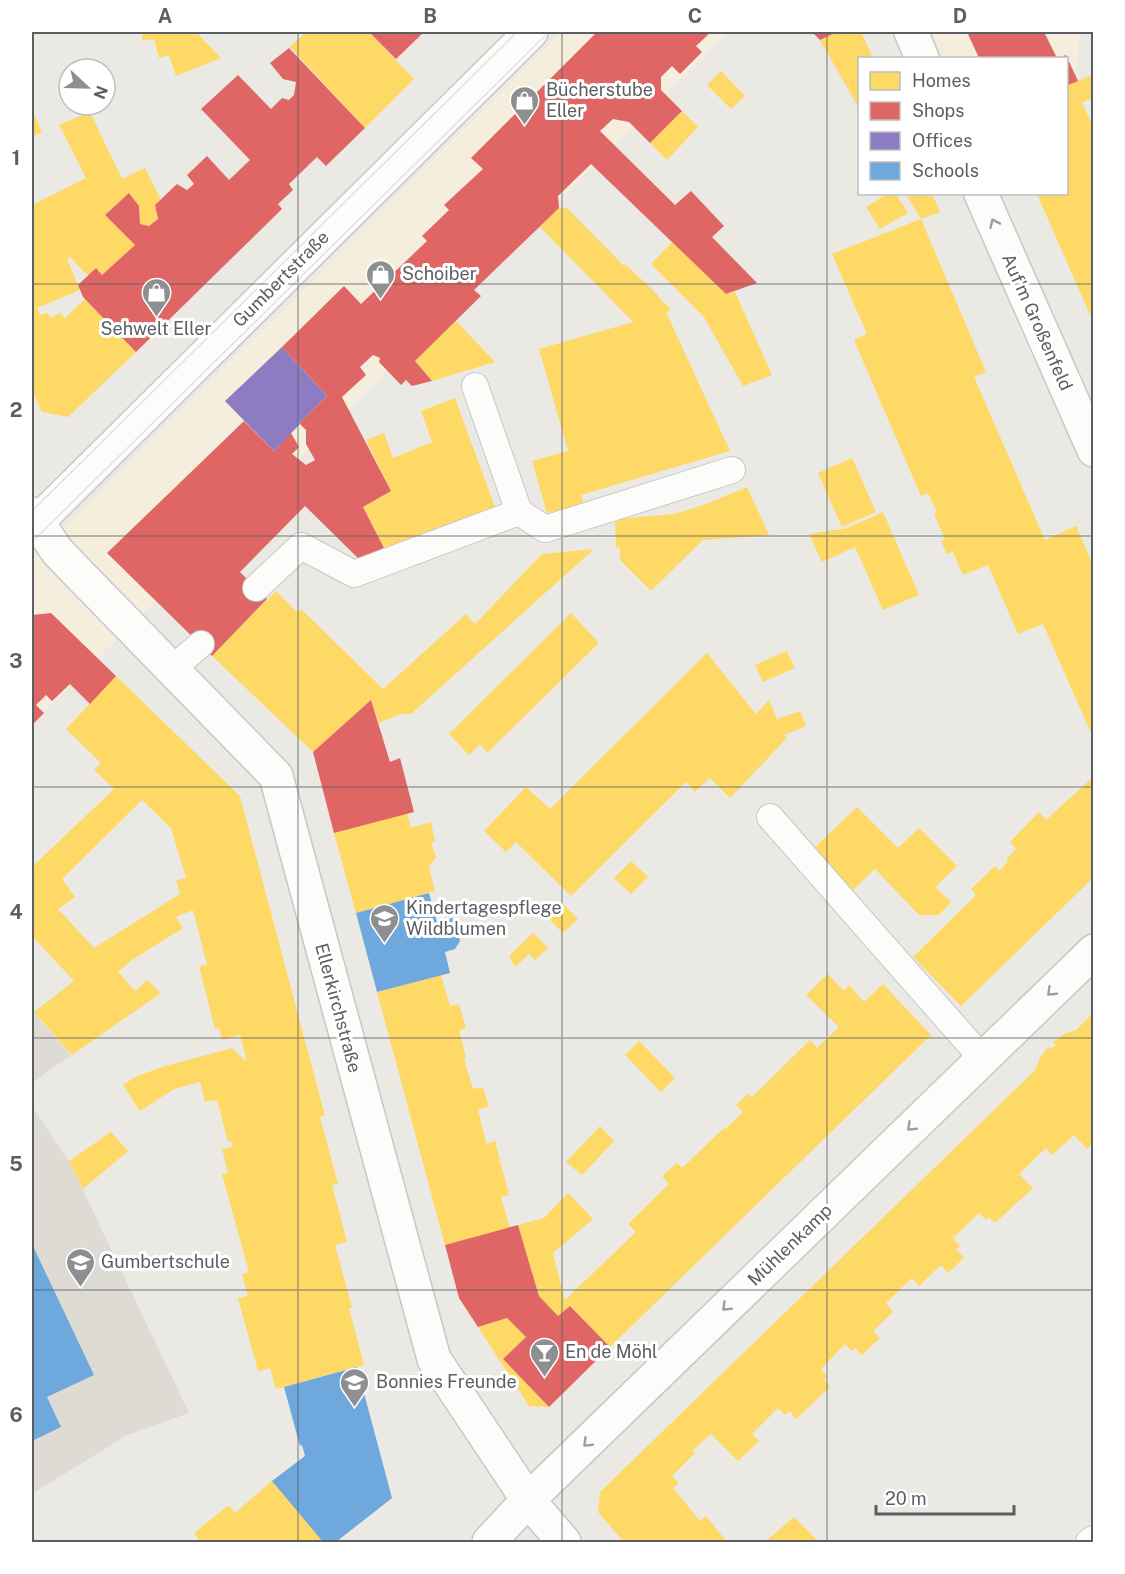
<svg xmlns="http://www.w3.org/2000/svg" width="1125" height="1574" viewBox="0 0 1125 1574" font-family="'Public Sans',sans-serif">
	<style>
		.commercial { fill: #f6eedc }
		.education { fill: #dedbd4 }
		.homes { fill: #ffd966; fill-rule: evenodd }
		.shops { fill: #e06666 }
		.offices { fill: #8e7cc3 }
		.schools { fill: #6fa8dc }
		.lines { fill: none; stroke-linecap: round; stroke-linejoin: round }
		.lane-casing { stroke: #c7c7c7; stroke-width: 28 }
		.street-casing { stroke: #c7c7c7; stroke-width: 36 }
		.lane { stroke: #fcfcfb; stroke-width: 26 }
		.street { stroke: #fcfcfb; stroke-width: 33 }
		.tram { stroke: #e2e2e1; stroke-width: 1.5 }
		.oneway { stroke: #9b9ea0 }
		.grid { fill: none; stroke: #5a5f63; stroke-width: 1.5; stroke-opacity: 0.55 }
		.labels { text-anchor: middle; stroke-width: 6; stroke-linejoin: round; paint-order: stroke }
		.poi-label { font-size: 18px; fill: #5a5f63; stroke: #fff; text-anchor: start }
		.street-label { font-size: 18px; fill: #5a5f63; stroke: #fff }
		.neatline { fill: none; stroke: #5a5f63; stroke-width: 2 }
		.grid-label { font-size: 20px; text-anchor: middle; font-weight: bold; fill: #5a5f63 }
	</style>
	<rect width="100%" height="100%" fill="#ebe9e4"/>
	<!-- commercial -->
	<g class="commercial">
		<polygon points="561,32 728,32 32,724 32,559"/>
		<polygon points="932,32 1080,32 1076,74 1067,78 1066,58 943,58"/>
	</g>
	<!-- education -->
	<g class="education">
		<polygon points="32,1011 71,1055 32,1083"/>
		<polygon points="32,1107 69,1161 189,1413 127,1435 32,1494"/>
	</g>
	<!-- homes -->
	<g class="homes">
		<polygon points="141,32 196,32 221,58 176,76 169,55 159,58 154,39 143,41"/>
		<polygon points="306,32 369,32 414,79 365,128 290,47"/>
		<polygon points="837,32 861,32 873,58 860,58 860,110 820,40"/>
		<polygon points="721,71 745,96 731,109 707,85"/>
		<polygon points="1094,74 1094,100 1090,99 1082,103 1094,128 1094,324 1037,194 1066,194 1066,86"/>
		<polygon points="32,110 42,132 32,137"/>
		<polygon points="682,111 698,127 667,160 650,143"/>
		<polygon points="90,112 122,179 145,168 161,200 155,205 158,219 149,226 140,224 139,206 129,193 105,215 135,245 102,275 96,268 89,275 86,274 70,257 67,259 80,290 37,308 40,315 47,313 51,318 60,313 65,318 85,299 136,352 68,417 42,412 32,390 32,205 86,178 59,125"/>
		<polygon points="882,194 896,194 908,213 880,229 866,207 884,196"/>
		<polygon points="906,194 932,194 940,212 921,219"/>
		<polygon points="559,208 567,208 624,266 625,264 660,297 658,297 671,310 666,312 730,451 581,495 584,504 547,513 532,461 568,451 539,349 633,322 539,226"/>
		<polygon points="921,219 986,372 974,377 1045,540 1076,526 1094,567 1094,740 1043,624 1018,634 988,565 963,575 953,552 947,554 941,541 945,539 934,514 937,512 928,493 921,496 854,340 867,334 832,254"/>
		<polygon points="672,242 726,294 735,292 772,375 743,386 704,317 651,264"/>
		<polygon points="456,321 495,362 432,381 415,361"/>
		<polygon points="455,398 495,507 384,548 363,507 391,491 366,440 384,433 393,458 432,442 421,411"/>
		<polygon points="852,458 876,512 842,527 818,473"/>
		<polygon points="747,487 769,535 703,540 651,591 620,560 620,547 616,548 615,519 675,514 706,504"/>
		<polygon points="883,512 919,595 883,610 855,547 822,562 809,534 847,528"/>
		<polygon points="594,549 411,714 400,714 379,723 371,700 313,752 212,656 276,591 297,612 301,609 383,689 466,614 475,624 542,554"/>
		<polygon points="571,613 599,643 487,753 480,744 469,755 449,734"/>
		<polygon points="787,651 795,668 763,682 755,665"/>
		<polygon points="707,653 756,714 769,700 777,719 800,711 806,726 784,735 787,738 730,798 710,778 695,792 686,782 571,896 516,842 506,852 484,831 526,787 550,809"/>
		<path d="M116 676 240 796 325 1116 320 1117 338 1184 332 1185 347 1242 335 1245 352 1308H349L364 1365 276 1389 270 1368 258 1371 238 1298 248 1296 242 1274 249 1272 222 1174 228 1173 222 1149 233 1147 231 1141 228 1142 217 1100 205 1102 200 1082 174 1089 140 1111 123 1085 135 1077 162 1067 232 1048 247 1062 240 1035 222 1040 219 1028 215 1029 199 966 207 965 193 910 176 917 183 928 132 960 118 972 135 991 147 980 161 993 72 1055 34 1012 74 981 32 936V867L114 789 94 770 101 763 66 729ZM142 800 171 828 186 878 176 880 180 894 94 948 58 909 75 897 62 879Z"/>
		<polygon points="1094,776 1094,877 961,1006 913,957 976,895 971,889 995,866 999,871 1008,862 1006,860 1016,849 1010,842 1039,812 1046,820"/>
		<polygon points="857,807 898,848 919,828 957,866 935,887 951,902 939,915 919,915 875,869 853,890 813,849"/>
		<polygon points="407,813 411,828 431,822 435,841 431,842 436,857 429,867 435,891 356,913 334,833"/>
		<polygon points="631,861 648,877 631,894 614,878"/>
		<polygon points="563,904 578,919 563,933 548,918"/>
		<polygon points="533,933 548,948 535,960 529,954 515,967 509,956"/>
		<polygon points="828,974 844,991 849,985 864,1002 883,984 931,1035 610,1347 570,1306 558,1316 539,1296 518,1225 544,1218 568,1193 593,1219 553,1253 565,1300 636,1232 628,1224 669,1184 662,1176 677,1163 682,1168 724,1128 725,1129 743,1112 736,1105 748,1094 752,1097 810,1040 817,1048 839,1027 806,995"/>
		<polygon points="441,975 450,1006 459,1004 466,1028 459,1030 466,1058 464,1059 473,1089 483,1087 489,1107 478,1109 486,1144 495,1141 509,1195 501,1197 510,1228 445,1245 377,992"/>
		<polygon points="1094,1012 1094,1142 1087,1149 1074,1135 1052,1155 1046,1148 1019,1174 1033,1188 995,1223 989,1217 986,1220 979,1213 953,1238 960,1246 956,1249 964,1258 948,1273 941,1265 919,1286 912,1278 886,1303 893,1312 873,1331 880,1338 862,1355 855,1348 852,1351 845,1344 821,1369 827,1376 824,1379 830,1387 796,1419 790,1411 785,1415 778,1408 752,1434 759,1441 738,1461 711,1434 693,1450 695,1453 672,1476 679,1483 673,1488 700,1521 706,1516 727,1542 624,1542 598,1512 600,1492 1023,1082 1035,1070 1040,1058 1048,1047 1051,1049 1056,1045 1053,1042 1064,1034 1076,1030"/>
		<polygon points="639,1041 675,1078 661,1092 625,1055"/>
		<polygon points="600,1126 614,1141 582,1175 566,1162"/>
		<polygon points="111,1132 128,1151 83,1189 69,1161"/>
		<polygon points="507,1318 526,1337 503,1359 549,1407 529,1406 478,1327"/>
		<polygon points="272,1481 323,1542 198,1542 200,1541 194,1533 229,1505 235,1513"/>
		<polygon points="794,1517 819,1542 765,1542"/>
	</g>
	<!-- shops -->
	<g class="shops">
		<polygon points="369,32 424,32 396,59"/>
		<polygon points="597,32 711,32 696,46 702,52 680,74 672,66 661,77 661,90 682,111 650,143 629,122 613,119 600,131 675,205 691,191 724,226 712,237 757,283 726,294 591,164 558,196 559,208 474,290 481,296 415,361 432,381 412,386 406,380 401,385 379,362 380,358 373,355 360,367 366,375 342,397 391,491 363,507 384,548 360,560 305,506 240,572 267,599 212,656 107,553 244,421 274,451 291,433 299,447 292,454 306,465 315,460 306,444 306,430 299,423 327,396 282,347 344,286 361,304 427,241 422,236 449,210 444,205 483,169 471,158"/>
		<polygon points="812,32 837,32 820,40"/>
		<polygon points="967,32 1044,32 1057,58 979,58"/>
		<polygon points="289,48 365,128 326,166 317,157 289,184 293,190 278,204 282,209 136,352 83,297 78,285 96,268 102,275 135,245 105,215 129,193 139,206 140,224 149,226 158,219 155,205 177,184 187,190 194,184 187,175 207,156 229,180 250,160 201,109 238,75 271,109 282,98 289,100 294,95 296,82 283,79 270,63"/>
		<polygon points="1066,55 1078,81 1066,86 1066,58 1059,58"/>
		<polygon points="51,613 116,676 90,704 70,684 52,701 46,695 36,705 44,713 32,725 32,615"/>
		<polygon points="371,700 390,762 400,758 414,812 334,833 313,752"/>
		<polygon points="518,1225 539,1296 558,1316 570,1306 610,1347 549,1407 503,1359 526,1337 507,1318 478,1327 459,1298 445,1245"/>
	</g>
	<!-- offices -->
	<polygon class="offices" points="282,347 327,396 299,423 300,424 274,451 225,401"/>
	<!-- schools -->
	<g class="schools">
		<polygon points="429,893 437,922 453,918 460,941 455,949 445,952 450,973 377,992 356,913"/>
		<polygon points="32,1244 94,1375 47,1397 61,1427 32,1441"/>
		<polygon points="357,1367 392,1498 336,1542 323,1542 272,1481 305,1456 302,1445 300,1446 284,1387"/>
	</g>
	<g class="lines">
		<defs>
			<g id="lane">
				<polyline points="519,512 545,529 732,470"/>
				<polyline points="256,588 301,546 354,574 519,512 475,386"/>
				<polyline points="172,669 201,644"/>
				<polyline points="770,817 982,1058"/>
				<polyline points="1089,1542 1094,1539"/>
			</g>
			<g id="street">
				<polyline points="911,32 922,58"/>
				<polyline points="981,194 1094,450"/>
				<polyline points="32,514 57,551 80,575 276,776 434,1359 528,1500 564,1542"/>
				<polyline points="32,527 531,32"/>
				<polyline points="489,1542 528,1500 1094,951"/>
			</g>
		</defs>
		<!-- lane casing -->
		<use href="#lane" class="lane-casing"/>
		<!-- street casing -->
		<use href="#street" class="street-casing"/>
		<!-- lane -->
		<use href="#lane" class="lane"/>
		<!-- street -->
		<use href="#street" class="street"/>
		<!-- tram -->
		<g class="tram">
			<polyline points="32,511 517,32"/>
			<polyline points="32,542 549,32"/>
		</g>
	</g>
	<!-- one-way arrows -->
	<defs><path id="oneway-chevron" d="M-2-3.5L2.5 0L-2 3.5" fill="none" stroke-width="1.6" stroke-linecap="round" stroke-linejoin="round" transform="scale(1.5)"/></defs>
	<g class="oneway">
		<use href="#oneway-chevron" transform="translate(994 223) rotate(-114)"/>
		<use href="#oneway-chevron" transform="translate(1051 992) rotate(136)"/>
		<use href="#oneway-chevron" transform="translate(911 1127) rotate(136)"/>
		<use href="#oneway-chevron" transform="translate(726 1307) rotate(136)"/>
		<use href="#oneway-chevron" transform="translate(587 1443) rotate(136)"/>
	</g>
	<!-- grid -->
	<path class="grid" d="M298 32V1542M562 32V1542M827 32V1542M32 284H1094M32 536H1094M32 787H1094M32 1038H1094M32 1290H1094"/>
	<!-- icons -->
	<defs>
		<symbol id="shop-pin" viewBox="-11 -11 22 30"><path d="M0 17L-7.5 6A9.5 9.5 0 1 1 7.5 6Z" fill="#8d8f90" stroke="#fff"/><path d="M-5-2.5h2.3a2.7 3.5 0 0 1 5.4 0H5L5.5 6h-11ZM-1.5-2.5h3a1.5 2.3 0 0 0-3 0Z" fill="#fff"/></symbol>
		<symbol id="school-pin" viewBox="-11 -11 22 30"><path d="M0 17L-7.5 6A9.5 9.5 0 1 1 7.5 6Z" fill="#8d8f90" stroke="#fff"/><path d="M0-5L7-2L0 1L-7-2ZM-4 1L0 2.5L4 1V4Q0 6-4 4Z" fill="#fff"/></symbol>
		<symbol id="bar-pin" viewBox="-11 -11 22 30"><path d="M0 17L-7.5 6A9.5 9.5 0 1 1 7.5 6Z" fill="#8d8f90" stroke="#fff"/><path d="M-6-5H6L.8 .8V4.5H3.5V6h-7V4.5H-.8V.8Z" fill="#fff"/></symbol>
	</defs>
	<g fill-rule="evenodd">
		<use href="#shop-pin" x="508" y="84" width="33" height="45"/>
		<use href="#shop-pin" x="364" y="258" width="33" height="45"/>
		<use href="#shop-pin" x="140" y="276" width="33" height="45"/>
		<use href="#school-pin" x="368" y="902" width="33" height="45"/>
		<use href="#school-pin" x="64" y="1246" width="33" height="45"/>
		<use href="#bar-pin" x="528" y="1336" width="33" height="45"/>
		<use href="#school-pin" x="338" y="1366" width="33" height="45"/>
	</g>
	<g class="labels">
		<!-- poi labels -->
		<g class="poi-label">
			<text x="546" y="96">Bücherstube<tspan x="546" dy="21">Eller</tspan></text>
			<text x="402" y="280">Schoiber</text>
			<text x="156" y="335" text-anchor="middle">Sehwelt Eller</text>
			<text x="406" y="914">Kindertagespflege<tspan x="406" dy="21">Wildblumen</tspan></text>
			<text x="101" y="1268">Gumbertschule</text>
			<text x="565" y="1358">En de Möhl</text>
			<text x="376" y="1388">Bonnies Freunde</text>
		</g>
		<!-- street labels -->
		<g class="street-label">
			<text transform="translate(281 279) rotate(-45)" y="6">Gumbertstraße</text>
			<text transform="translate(1037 322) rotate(66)" y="6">Auf'm Großenfeld</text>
			<text transform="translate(338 1008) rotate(75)" y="6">Ellerkirchstraße</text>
			<text transform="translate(790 1245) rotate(-44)" y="6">Mühlenkamp</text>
		</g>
	</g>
	<!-- border -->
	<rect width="1125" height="1574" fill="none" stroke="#ffffff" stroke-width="66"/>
	<!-- legend -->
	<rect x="858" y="57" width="210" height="138" fill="#ffffff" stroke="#bdbfc1" stroke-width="1.5"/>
	<rect x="870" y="72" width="30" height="18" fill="#ffd966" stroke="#bdbfc1" stroke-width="1.5"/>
	<text x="912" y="87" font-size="18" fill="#5a5f63">Homes</text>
	<rect x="870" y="102" width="30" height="18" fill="#e06666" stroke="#bdbfc1" stroke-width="1.5"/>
	<text x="912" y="117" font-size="18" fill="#5a5f63">Shops</text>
	<rect x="870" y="132" width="30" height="18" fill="#8e7cc3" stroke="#bdbfc1" stroke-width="1.5"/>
	<text x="912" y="147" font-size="18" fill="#5a5f63">Offices</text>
	<rect x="870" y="162" width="30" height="18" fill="#6fa8dc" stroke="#bdbfc1" stroke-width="1.5"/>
	<text x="912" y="177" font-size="18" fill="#5a5f63">Schools</text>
	<!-- north arrow -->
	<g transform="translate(87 87) rotate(112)"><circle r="28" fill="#ffffff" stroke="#bdbfc1" stroke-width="1.5"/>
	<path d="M0-4.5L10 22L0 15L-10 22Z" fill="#8d8f90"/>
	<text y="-9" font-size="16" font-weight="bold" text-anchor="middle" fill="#5a5f63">N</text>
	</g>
	<!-- scale -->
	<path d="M876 1505v9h138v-9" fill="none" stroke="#5a5f63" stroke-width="3"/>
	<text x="885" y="1505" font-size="18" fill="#5a5f63" stroke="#ffffff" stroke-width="4.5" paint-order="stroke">20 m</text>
	<rect x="33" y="33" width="1059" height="1508" class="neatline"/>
	<g class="grid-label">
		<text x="165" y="23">A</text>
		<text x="430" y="23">B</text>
		<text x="695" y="23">C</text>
		<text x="960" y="23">D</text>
		<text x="16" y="165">1</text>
		<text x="16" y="417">2</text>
		<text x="16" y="668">3</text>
		<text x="16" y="919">4</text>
		<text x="16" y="1171">5</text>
		<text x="16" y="1422">6</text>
	</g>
</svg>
